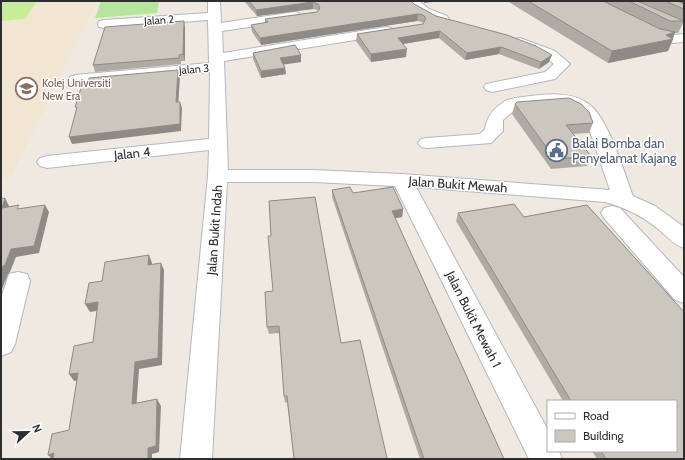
<svg xmlns="http://www.w3.org/2000/svg" width="685" height="460" viewBox="0 0 685 460" font-family="Cabin,sans-serif">
	<style>
		.education { fill: #f0e6d1 }
		.green { fill: #b6e59e }
		.pitch { fill: #c9ec9a }
		.lines { fill: none; stroke-linecap: round; stroke-linejoin: round }
		.minor-casing { stroke: #b4b7c1; stroke-width: 2 }
		.minor { fill: #fff; fill-rule: evenodd }
		.wall { fill: #afaba4 }
		.shaded-wall { fill: #8e8b86 }
		.building { fill: #cbc7bf; stroke: #8e8b86 }
		.labels { text-anchor: middle; stroke-width: 3; stroke-linejoin: round; paint-order: stroke }
		.far-street-label { font-size: 11px; fill: #2e2e2e; stroke: #fff }
		.far-education-label { font-size: 11px; fill: #785e54; stroke: #fff; text-anchor: start }
		.service-label { font-size: 13px; fill: #4e5e75; stroke: #fff; text-anchor: start }
		.street-label { font-size: 13px; fill: #2e2e2e; stroke: #fff }
	</style>
	<rect width="100%" height="100%" fill="#efe9e1"/>
	<!-- education -->
	<polygon class="education" points="1,1 97,1 10,178 1,179"/>
	<!-- green -->
	<polygon class="green" points="101,1 159,1 157,13 95,18"/>
	<!-- pitch -->
	<polygon class="pitch" points="1,1 37,1 25,19 1,21"/>
	<g class="lines">
		<defs>
			<g id="minor">
				<path d="M208 1H220L221 23 295 12 299 13 301 16 299 19 295 20 222 31 223 53 386 27 391 28 393 31 391 34 386 35 224 61 228 170H313L402 174 610 190 586 120 578 112 566 106 546 104 517 108 503 120V131L491 143 427 148 421 147 418 143 421 139 427 138 480 134 485 129C487 116 494 108 505 101 510 98 518 98 523 97 544 94 574 90 591 106 609 121 624 172 633 196L655 206 684 227V248C673 245 666 235 657 228 642 216 624 207 605 202L416 187 548 430V451H559L562 459H529L395 186 313 182H227L212 459H180L208 176 209 150 47 168 40 166 37 162 40 158 47 156 209 139 210 72 75 85 70 83 67 80 70 77 75 75 209 63 208 20 104 28 99 27 98 24 99 21 104 20 208 13Z"/>
				<path d="M406 1H419L429 9 447 16 449 19 447 22C434 25 414 12 406 1Z"/>
				<polygon points="584,1 599,1 664,34 672,35 684,34 684,42 672,43 655,40 586,4"/>
				<polygon points="520,38 555,51 570,64 555,79 492,92 486,90 484,87 486,84 545,72 554,64 545,57 515,45 513,42 515,39"/>
				<polygon points="612,206 620,208 684,277 684,303 675,300 604,218 601,213 604,208"/>
				<polygon points="18,272 27,274 30,281 15,344 11,352 1,356 1,298 9,274"/>
			</g>
		</defs>
		<!-- minor casing -->
		<use href="#minor" class="minor-casing"/>
		<!-- minor -->
		<use href="#minor" class="minor"/>
	</g>
	<!-- wall -->
	<g class="wall">
		<polygon points="244,1 411,1 414,4 436,16 549,62 539,69 499,54 465,60 439,38 403,44 406,57 371,62 356,41 357,34 423,24 423,23 422,22 417,21 261,45 252,32 251,25 265,23 265,19 317,12 318,10 313,9 257,16"/>
		<polygon points="507,1 684,1 684,23 683,23 678,33 675,33 673,39 668,51 608,63"/>
		<polygon points="185,27 185,61 181,61 181,64 95,72 93,65"/>
		<polygon points="253,53 301,62 283,64 285,68 286,74 261,78 253,59"/>
		<polygon points="515,104 593,123 589,133 573,134 591,156 587,166 551,169 512,114"/>
		<polygon points="332,190 353,193 403,209 402,217 395,218 504,459 420,459 332,197"/>
		<polygon points="514,204 524,217 587,205 684,312 684,459 597,459 592,451 676,451 676,401 563,401 456,221 458,213"/>
		<polygon points="265,292 341,343 387,459 294,459 287,402 285,403 284,396 279,333 269,334 267,327"/>
	</g>
	<!-- shaded-wall -->
	<g class="shaded-wall">
		<polygon points="424,1 441,1 424,3"/>
		<polygon points="666,1 684,1 684,6"/>
		<polygon points="313,2 313,9 257,16 256,10"/>
		<polygon points="418,14 417,21 261,45 260,38"/>
		<polygon points="184,21 185,27 185,61 183,54"/>
		<polygon points="440,31 439,38 397,45 398,38"/>
		<polygon points="675,32 672,39 673,39 668,51 608,63 612,51 666,35"/>
		<polygon points="501,47 499,54 465,60 467,53"/>
		<polygon points="407,49 406,57 371,62 371,54"/>
		<polygon points="301,55 301,62 281,65 280,58"/>
		<polygon points="552,55 549,62 539,69 541,62"/>
		<polygon points="285,68 286,74 261,78 261,71"/>
		<polygon points="178,70 180,76 178,109 176,102"/>
		<polygon points="180,102 182,108 181,131 72,144 69,137"/>
		<polygon points="5,198 9,206 6,215 2,208"/>
		<polygon points="45,205 49,212 39,253 16,257 10,272 8,274 1,292 1,270 11,249"/>
		<polygon points="403,209 402,217 391,219 392,211"/>
		<polygon points="149,255 152,263 151,272 148,265"/>
		<polygon points="161,263 164,270 162,365 139,369 136,411 132,404 135,362"/>
		<polygon points="98,302 102,310 90,312 85,304"/>
		<polygon points="78,373 83,380 74,381 69,374"/>
		<polygon points="157,399 161,406 159,452 152,454 152,459 148,459 148,448"/>
		<polygon points="54,453 59,459 52,459 48,455"/>
	</g>
	<!-- building -->
	<g class="building">
		<polygon points="249,1 411,1 414,4 436,16 507,35 536,46 552,55 541,62 501,47 467,53 440,31 398,38 407,49 371,54 357,34 423,24 426,18 423,15 418,14 260,38 251,25 268,22 265,19 317,12 320,8 318,4 313,2 256,10"/>
		<polygon points="528,1 603,1 660,29 675,32 666,35 673,39 612,51"/>
		<polygon points="629,1 637,1 684,21 670,21"/>
		<polygon points="665,1 677,1 684,4 684,9"/>
		<polygon points="184,21 183,54 179,55 179,58 93,65 105,27"/>
		<polygon points="295,45 301,55 280,58 285,68 261,71 253,53"/>
		<polygon points="178,70 176,102 180,102 180,124 69,137 77,107 75,107 82,85 87,84 89,78"/>
		<polygon points="569,98 581,104 589,112 593,123 566,125 591,156 555,159 515,104 517,102"/>
		<polygon points="350,187 353,193 393,187 403,209 392,211 504,459 424,459 332,190"/>
		<polygon points="315,197 341,343 360,340 387,458 383,459 294,459 287,396 284,396 279,326 267,327 265,292 273,291 268,236 271,236 269,201"/>
		<polygon points="5,198 2,208 19,205 17,209 45,205 34,246 11,249 5,265 3,266 1,270 1,199"/>
		<polygon points="514,204 524,217 587,205 684,312 684,459 606,459 601,451 676,451 676,401 571,401 458,213"/>
		<polygon points="149,255 148,265 161,263 158,358 135,362 132,404 157,399 156,446 148,448 148,459 53,459 54,453 48,455 52,434 69,430 78,373 69,374 74,346 93,342 98,302 85,304 89,283 102,281 105,262"/>
	</g>
	<!-- icons -->
	<defs>
		<symbol id="university-ring" viewBox="-11 -11 22 22"><circle r="9.5" fill="#fff" stroke="#8d6e63" stroke-width="1.5"/><path d="M0-5L7-2L0 1L-7-2ZM-4 1L0 2.5L4 1V4Q0 6-4 4Z" fill="#8d6e63"/></symbol>
		<symbol id="civic-ring" viewBox="-11 -11 22 22"><circle r="9.5" fill="#fff" stroke="#5c6f8a" stroke-width="1.5"/><path d="M-.6-6.5H3V-4.5H.6V-3L4-1V1h2V6H-6V1h2V-1L-.6-3ZM-1.2 2.5V6h2.4V2.5Z" fill="#5c6f8a"/></symbol>
	</defs>
	<g fill-rule="evenodd">
		<use href="#university-ring" x="14" y="76" width="25" height="25"/>
		<use href="#civic-ring" x="544" y="138" width="25" height="25"/>
	</g>
	<g class="labels">
		<!-- far-street labels -->
		<g class="far-street-label">
			<text transform="translate(159 20) rotate(-4)" y="4">Jalan 2</text>
			<text transform="translate(194 69) rotate(-5)" y="4">Jalan 3</text>
		</g>
		<!-- far-education labels -->
		<g class="far-education-label">
			<text x="42" y="87">Kolej Universiti<tspan x="42" dy="13">New Era</tspan></text>
		</g>
		<!-- service labels -->
		<g class="service-label">
			<text x="572" y="148">Balai Bomba dan<tspan x="572" dy="15">Penyelamat Kajang</tspan></text>
		</g>
		<!-- street labels -->
		<g class="street-label">
			<text transform="translate(132 153) rotate(-6)" y="5">Jalan 4</text>
			<text transform="translate(458 184) rotate(4)" y="5">Jalan Bukit Mewah</text>
			<text transform="translate(214 230) rotate(-86)" y="5">Jalan Bukit Indah</text>
			<text transform="translate(474 319) rotate(63)" y="5">Jalan Bukit Mewah 1</text>
		</g>
	</g>
	<!-- border -->
	<rect width="685" height="460" fill="none" stroke="#2e2e2e" stroke-width="4"/>
	<!-- legend -->
	<rect x="547" y="400" width="130" height="52" fill="#ffffff" stroke="#ababab"/>
	<rect x="555" y="413" width="20" height="6" fill="#ffffff" stroke="#ababab"/>
	<text x="583" y="420" font-size="12" fill="#2e2e2e">Road</text>
	<rect x="555" y="430" width="20" height="12" fill="#cbc7bf" stroke="#ababab"/>
	<text x="583" y="440" font-size="12" fill="#2e2e2e">Building</text>
	<!-- north arrow -->
	<g transform="translate(28 432) rotate(68)" stroke="#ffffff" stroke-width="3" paint-order="stroke">
	<path d="M0-3L7 15L0 10L-7 15Z" fill="#2e2e2e"/>
	<text y="-6" font-size="11" font-weight="bold" text-anchor="middle" fill="#2e2e2e">N</text>
	</g>
</svg>
